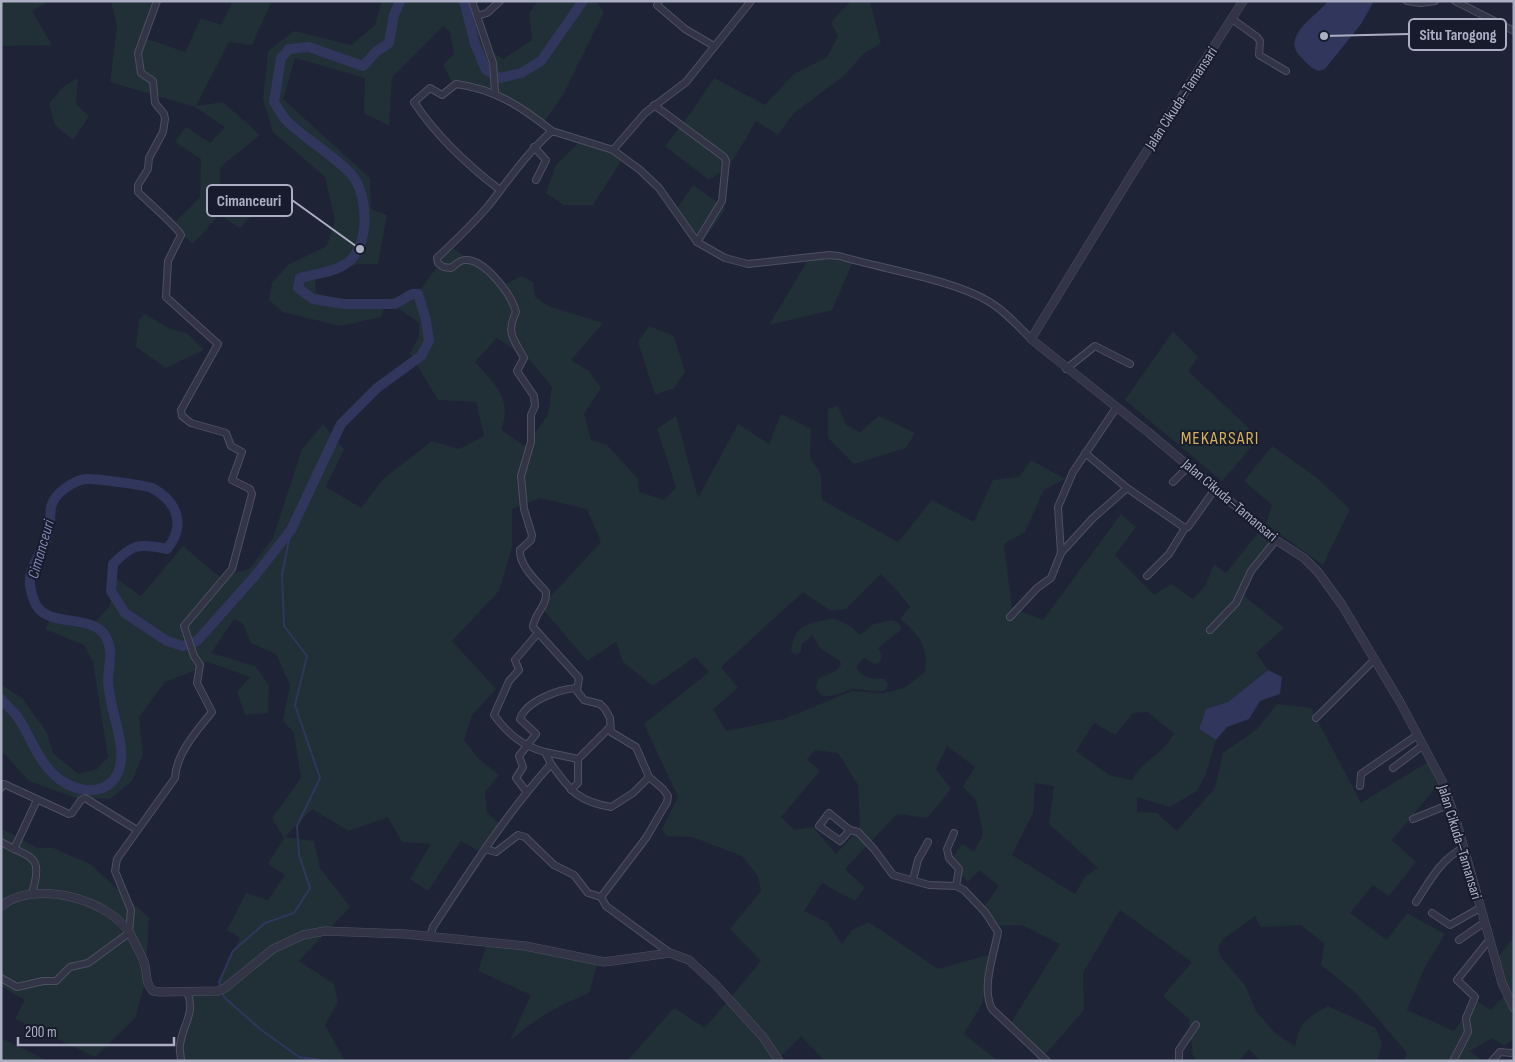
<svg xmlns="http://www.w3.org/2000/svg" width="1515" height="1062" viewBox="0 0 1515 1062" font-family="'Sofia Sans Condensed',sans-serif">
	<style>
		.green { fill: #212f37; fill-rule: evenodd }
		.water { fill: #30365c }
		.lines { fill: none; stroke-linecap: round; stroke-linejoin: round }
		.stream { stroke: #30365c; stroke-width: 2 }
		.river { stroke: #30365c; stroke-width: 10 }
		.minor-casing { stroke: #4d5062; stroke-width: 8 }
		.tertiary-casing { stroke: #4d5062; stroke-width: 9 }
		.minor { stroke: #333547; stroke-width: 6 }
		.tertiary { stroke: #333547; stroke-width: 8 }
		.labels { text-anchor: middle; stroke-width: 4; stroke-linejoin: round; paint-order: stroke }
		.street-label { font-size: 15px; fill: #acafc4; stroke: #181b2b }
		.water-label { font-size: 16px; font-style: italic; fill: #7b84b2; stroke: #181b2b }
		.quarter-label { font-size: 18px; letter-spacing: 1px; fill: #d4b058; stroke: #181b2b }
		.leader { fill: none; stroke: #acafc4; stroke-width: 2 }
		.callout-dot { fill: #acafc4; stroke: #181b2b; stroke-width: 2 }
		.callout { fill: #181b2b; stroke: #acafc4; stroke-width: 2 }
		.callout-label { font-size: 16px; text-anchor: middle; font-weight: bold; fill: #acafc4 }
	</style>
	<rect width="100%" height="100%" fill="#1f2336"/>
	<!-- green -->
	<g class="green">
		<polygon points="1,1 50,1 32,11 52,45 1,46"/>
		<polygon points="111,1 152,1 145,38 185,52 201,18 221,25 233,1 272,1 252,45 229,42 196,106 223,102 260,135 220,167 220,188 262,204 240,228 219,215 193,244 171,226 200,197 201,159 175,142 186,127 210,143 225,127 195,107 110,82 117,26"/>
		<path d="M382 1H476L486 48 503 59 532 40 529 13 538 1H595L604 12 563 95 542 125 492 93 454 86 443 65 454 54 450 32 443 26 392 77 389 126 364 113 365 78 295 58 283 99 370 178 371 209 387 215 378 264H358L315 278 316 293 341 300H387L422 288 451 247 506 284 521 276 533 282 535 297 548 306 603 323 571 360 589 371 601 388 584 414 591 440 607 445 638 479 639 492 665 500 676 487 657 429 676 416 698 498 738 424 769 444 781 414 811 429 810 457 821 475 822 500 898 542 932 500 974 522 993 480 1019 477 1031 460 1065 479 1044 490 1025 532 1004 544 1012 608 1043 620 1121 514 1136 527 1115 555 1154 595 1171 584 1193 599 1205 586 1214 564 1226 573 1262 528 1277 540 1238 591 1284 628 1256 653 1268 670 1228 702 1206 709 1199 729 1216 740 1205 776 1197 791 1170 807 1137 797V812L1157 813 1177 831 1215 788 1223 753 1257 729 1277 704 1311 708 1361 803 1431 760 1442 780 1392 840 1416 862 1389 896 1373 885 1350 913 1387 940 1407 913 1445 934 1424 969 1407 1010 1454 1031 1475 1000 1491 1010 1504 996 1496 960 1514 937V1039L1504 1046 1492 1038 1470 1051 1483 1061H1403L1407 1053 1357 994 1321 965 1324 943 1301 925 1261 927 1255 916 1222 940 1218 949 1222 959 1245 985 1256 1011 1275 1033 1295 1046C1300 1021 1307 1018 1328 1006L1376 1028 1382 1043 1377 1061H1260L1249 1049 1239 1061H1199L1193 1057 1189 1019 1163 996 1192 962 1120 910 1083 973 1084 1010 1043 1057 1029 1040 1010 1024 1060 944 1022 925H993L983 908 999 886 979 870 968 882 949 862 962 844 974 852 983 834 976 800 963 787 975 767 947 746 936 769 951 789 927 818 897 814 845 869 865 888 855 901 822 883 804 911 827 922 842 944 852 930 869 922 938 969 988 955 983 1002 964 1034 998 1061H825L801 1036 776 1061H627L674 1008 705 1028 761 961 730 929 761 891 758 876 742 856 692 837 666 836 662 829 678 797 644 724 709 672 695 657 653 686 623 662 616 642 587 661 541 607 601 542 587 509 540 498 512 509V547L499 591 452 641 496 689 472 715 464 740 478 758 499 775 485 792 487 813 499 823 479 851 461 841 428 891 410 879 431 844 402 842 388 817 349 831 312 809 285 837 314 841 320 868 350 907 299 961 334 984 338 1002 325 1025 345 1061H181L178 1044 190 1007 186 991 216 990 240 938 227 930 246 893 268 900 285 875 268 864 284 838 272 818 301 778 294 733 283 721 290 685 276 654 251 643 243 624 234 619 211 653 255 666 269 685 268 713 245 715 237 692 250 677 206 661 201 668 165 682 139 717 143 754 132 781 110 799 76 798 29 781 1 750V684L23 699 47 733 53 753 78 774 97 769 108 757 93 662 84 645 45 629 54 613 96 621 109 607 117 579 141 596 183 546 220 577 249 569 273 538 302 449 323 424 344 449 326 487 361 508 383 479 432 441 459 449 484 436 476 402 438 400 410 353 419 337V323L387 300 381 317 340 326 283 312 269 300 272 283 288 265 327 246 335 221 325 177 273 132 263 99 268 51 294 31 351 45 375 25ZM497 338 530 360 552 387 548 415 525 446 501 430C513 399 495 384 475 362ZM881 574 896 589 910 607 900 619C918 633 929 647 925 672L904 688 884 693 852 691 784 719 726 731 713 709 738 688 721 667 803 592 831 611 846 609ZM1147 712 1174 733C1163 756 1143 758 1132 780L1109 775 1076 751 1094 723 1115 735 1133 713ZM815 750 838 753 858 785 860 828 836 854 813 827 794 830 781 817 820 771 807 759ZM1035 783 1054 786 1049 824 1098 868 1085 877 1075 894 1012 855 1033 813Z"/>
		<polygon points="851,1 870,2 881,44 865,52 845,75 794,113 778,135 756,121 730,165 709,180 665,146 692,111 714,78 765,105 794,74 827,57 838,36 831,22"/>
		<polygon points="78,78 76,104 89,116 73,140 55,125 49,104 63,87"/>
		<polygon points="580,141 610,149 621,161 593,205 564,205 546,193 556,165"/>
		<polygon points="693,185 726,208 701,244 676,210"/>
		<polygon points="828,257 853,261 832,310 769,325 808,260"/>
		<polygon points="145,314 170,329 187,333 204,350 166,368 136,347 139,320"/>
		<polygon points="649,326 674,336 685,372 674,388 655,395 638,342"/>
		<polygon points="1173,331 1198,357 1188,371 1259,438 1222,481 1125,400"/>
		<polygon points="838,406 846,425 860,432 879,416 915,433 906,448 854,464 828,438 828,409"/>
		<polygon points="1272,446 1317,478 1350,509 1323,565 1266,524 1272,505 1244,481"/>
		<path d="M833 618 852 627 860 635 874 624 892 620 900 624 901 630 878 648 882 655 880 662 875 664 864 658 856 666C862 680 871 678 885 679L888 685 886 690C876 694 865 688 855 689 843 690 831 700 821 695L816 688 818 679 837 670 841 665 840 661 820 648 812 635 801 645V652L797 655 791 652C795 622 807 625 833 618Z"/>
		<polygon points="1,828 37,848 53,848 90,864 149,918 145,983 135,1018 95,1057 15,1019 25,1000 1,986"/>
		<path d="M487 944 544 948 598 962 589 993C556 1007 537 1017 510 1041L531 995 478 971Z"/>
		<polygon points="1,1038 48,1061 1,1061"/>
	</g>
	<!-- water -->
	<g class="water">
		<path d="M1328 1H1374L1361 24 1325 69 1319 71C1312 69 1306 63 1301 57 1280 36 1317 16 1328 1Z"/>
		<polygon points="1268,670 1282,677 1280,694 1260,701 1249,719 1227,727 1216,740 1199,729 1206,709 1228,702"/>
	</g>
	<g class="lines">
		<!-- stream -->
		<g class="stream">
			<polyline points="221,987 219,982 233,951 265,923 294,913 310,888 299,855 297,826 320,778 295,705 307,656 284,626 282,575 291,530"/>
			<polyline points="222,991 224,997 260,1029 299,1057 329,1061"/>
		</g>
		<!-- river -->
		<g class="river">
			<polyline points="464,1 475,44 486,70 500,78 521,73 541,61 583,1"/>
			<path d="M1 699C6 705 12 710 17 716 32 738 39 766 62 781 93 801 125 788 121 748 119 726 109 704 108 681 108 666 114 652 106 637 93 614 54 627 38 608 35 604 32 595 31 590 25 571 42 554 47 537 50 528 50 517 51 507 54 493 75 479 88 479 98 479 144 485 152 488 178 502 186 526 167 549 140 543 132 544 113 564L111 591 125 613 167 641 183 646 197 641 254 577 291 530 341 424 377 388 421 356 429 341 426 320 418 294H412L395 304H344L313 299 298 288 300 278C314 274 335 272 347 263 370 247 369 196 352 175 333 154 307 141 287 121 282 116 278 108 274 102L281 58 289 49 309 47 363 66 377 51 389 43 394 15 400 1"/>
		</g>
		<defs>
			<g id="minor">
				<polyline points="472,1 493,63 495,92"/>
				<polyline points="659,1 657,5 685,29 714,46"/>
				<polyline points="1407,1 1421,3 1435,1"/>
				<polyline points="1455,1 1514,31"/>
				<polyline points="477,16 487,13 500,1"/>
				<polyline points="1232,19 1257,37 1260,41 1259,55 1286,71"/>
				<polyline points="654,105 724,157 726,161 722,201 697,242"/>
				<polyline points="534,147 546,160 536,180"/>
				<polyline points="613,150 645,113 686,82 751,1"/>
				<path d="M500 190C466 164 437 137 414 102L430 88 442 95 456 84C495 89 522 107 552 131"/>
				<polyline points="1066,369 1095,346 1130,364"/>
				<polyline points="1085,453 1127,488"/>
				<polyline points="1173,482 1189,466"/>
				<polyline points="1061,553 1092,519 1127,488 1185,528 1188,527 1215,489"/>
				<polyline points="1147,576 1169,554 1185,528"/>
				<polyline points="1010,617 1037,588 1051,578 1061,553 1058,507 1073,472 1116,408"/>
				<polyline points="1210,630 1236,603 1251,571 1276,540"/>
				<path d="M538 633 515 660 519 670 509 681 494 715C508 734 522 746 545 752L551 764"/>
				<polyline points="1316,718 1374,660"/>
				<polyline points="545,752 578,759"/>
				<polyline points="1393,768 1422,746"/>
				<polyline points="1360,786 1361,774 1416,736"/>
				<polyline points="1,788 4,784 69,814 72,813 81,800 85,798 137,830"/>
				<polyline points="571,790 578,783 578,759 610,727"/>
				<path d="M526 791 516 778 523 767 519 756 536 734 520 719C526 701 559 689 577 688"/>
				<polyline points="1413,819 1450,804"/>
				<path d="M850 830 840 841 819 826 829 813 850 830 858 832 874 849 893 875 929 885 956 886 964 890 985 912 998 932C994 954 981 988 992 1009L1047 1061"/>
				<polyline points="954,833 947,849 949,858 959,869 956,886"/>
				<path d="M1 842C31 859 44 854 32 893"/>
				<polyline points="14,849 37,800"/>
				<polyline points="485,849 496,852 518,835 525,837 554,865 574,875 588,893 601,897"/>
				<polyline points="913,880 918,860 928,842"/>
				<path d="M1416 902C1429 882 1441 859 1463 848"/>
				<polyline points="1432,913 1450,925 1480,908"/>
				<path d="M430 936 433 927C470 871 506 814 551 764 571 791 577 801 611 807L633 793 649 777"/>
				<polyline points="1459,940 1485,922"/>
				<path d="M670 953 606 906 601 897 646 838 667 802 668 796 663 789 649 777 636 747 611 732 610 718 605 709 600 704 584 700 577 691 579 678 533 627C534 614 547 607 546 592 537 581 519 566 520 550L531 540 532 535 524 509 521 476 531 442V415L535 406 534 396 517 371 524 358C513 338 506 333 516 312 511 294 485 259 465 260 460 260 455 265 451 268L443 267 438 263 437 258C455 241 473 224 489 205 510 178 526 154 552 131L613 150 640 170 659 188 697 242 725 258 748 264 829 255 839 256C882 269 951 279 988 301 1005 311 1018 326 1031 339"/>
				<path d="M1 978 17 987 43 981H56L70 967 88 963 129 933 131 910 115 871 117 859 175 778C176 754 197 730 212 712L197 683 200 665 194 656 184 626 232 569 252 494 250 489 232 480 242 452 231 446 226 433 191 423 182 416 181 410 218 344 166 297 168 261 181 235C179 229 146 200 138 192V185L148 169 149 158 163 132 165 119 164 114 155 103 153 81 141 73 138 53 157 1"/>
				<path d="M181 1061C181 1055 179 1050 180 1045 183 1023 196 1014 187 991"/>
				<polyline points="1179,1061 1179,1050 1196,1025"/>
				<polyline points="1453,1061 1468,1032 1466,1018 1475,997 1457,980 1489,940"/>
				<polyline points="1492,1061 1500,1052 1511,1053 1514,1052"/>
			</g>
			<g id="tertiary">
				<polyline points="1243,1 1132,174 1031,339 1148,432 1276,540 1304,558 1318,572 1342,605 1400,702 1442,781 1456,820 1502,983 1514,1008"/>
				<path d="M1 906C35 879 110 899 131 935 135 944 141 953 144 962 148 973 144 982 153 991L160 992 218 991 225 988 273 949 303 935 325 931 405 934 525 946 604 962 670 953 689 960 715 984 763 1037 779 1061"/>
			</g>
		</defs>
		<!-- minor casing -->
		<use href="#minor" class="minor-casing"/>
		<!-- tertiary casing -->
		<use href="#tertiary" class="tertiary-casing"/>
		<!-- minor -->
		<use href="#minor" class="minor"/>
		<!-- tertiary -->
		<use href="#tertiary" class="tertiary"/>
	</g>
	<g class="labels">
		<!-- street labels -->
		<g class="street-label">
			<text transform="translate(1181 98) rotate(-57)" y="5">Jalan Cikuda–Tamansari</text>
			<text transform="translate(1230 500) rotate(40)" y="5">Jalan Cikuda–Tamansari</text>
			<text transform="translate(1460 842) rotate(73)" y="5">Jalan Cikuda–Tamansari</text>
		</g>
		<!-- water labels -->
		<g class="water-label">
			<text transform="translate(40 549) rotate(-74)" y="6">Cimanceuri</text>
		</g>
		<!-- quarter labels -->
		<g class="quarter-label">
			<text x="1220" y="444">MEKARSARI</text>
		</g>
	</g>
	<!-- callouts -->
	<path class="leader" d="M1324 36L1409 34M360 249L292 200"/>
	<g class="callout-dot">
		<circle cx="1324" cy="36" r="5"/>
		<circle cx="360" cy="249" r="5"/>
	</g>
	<g class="callout">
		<rect x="1409" y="19" width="97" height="31" rx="5"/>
		<rect x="207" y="185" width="85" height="31" rx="5"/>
	</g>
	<g class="callout-label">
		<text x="1458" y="40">Situ Tarogong</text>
		<text x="249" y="206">Cimanceuri</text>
	</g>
	<!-- border -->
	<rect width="1515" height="1062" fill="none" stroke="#acafc4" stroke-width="5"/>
	<!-- scale -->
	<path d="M18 1037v8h156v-8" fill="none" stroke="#acafc4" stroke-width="2.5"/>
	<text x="25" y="1037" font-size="15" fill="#acafc4" stroke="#181b2b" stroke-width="4" paint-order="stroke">200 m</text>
</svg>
